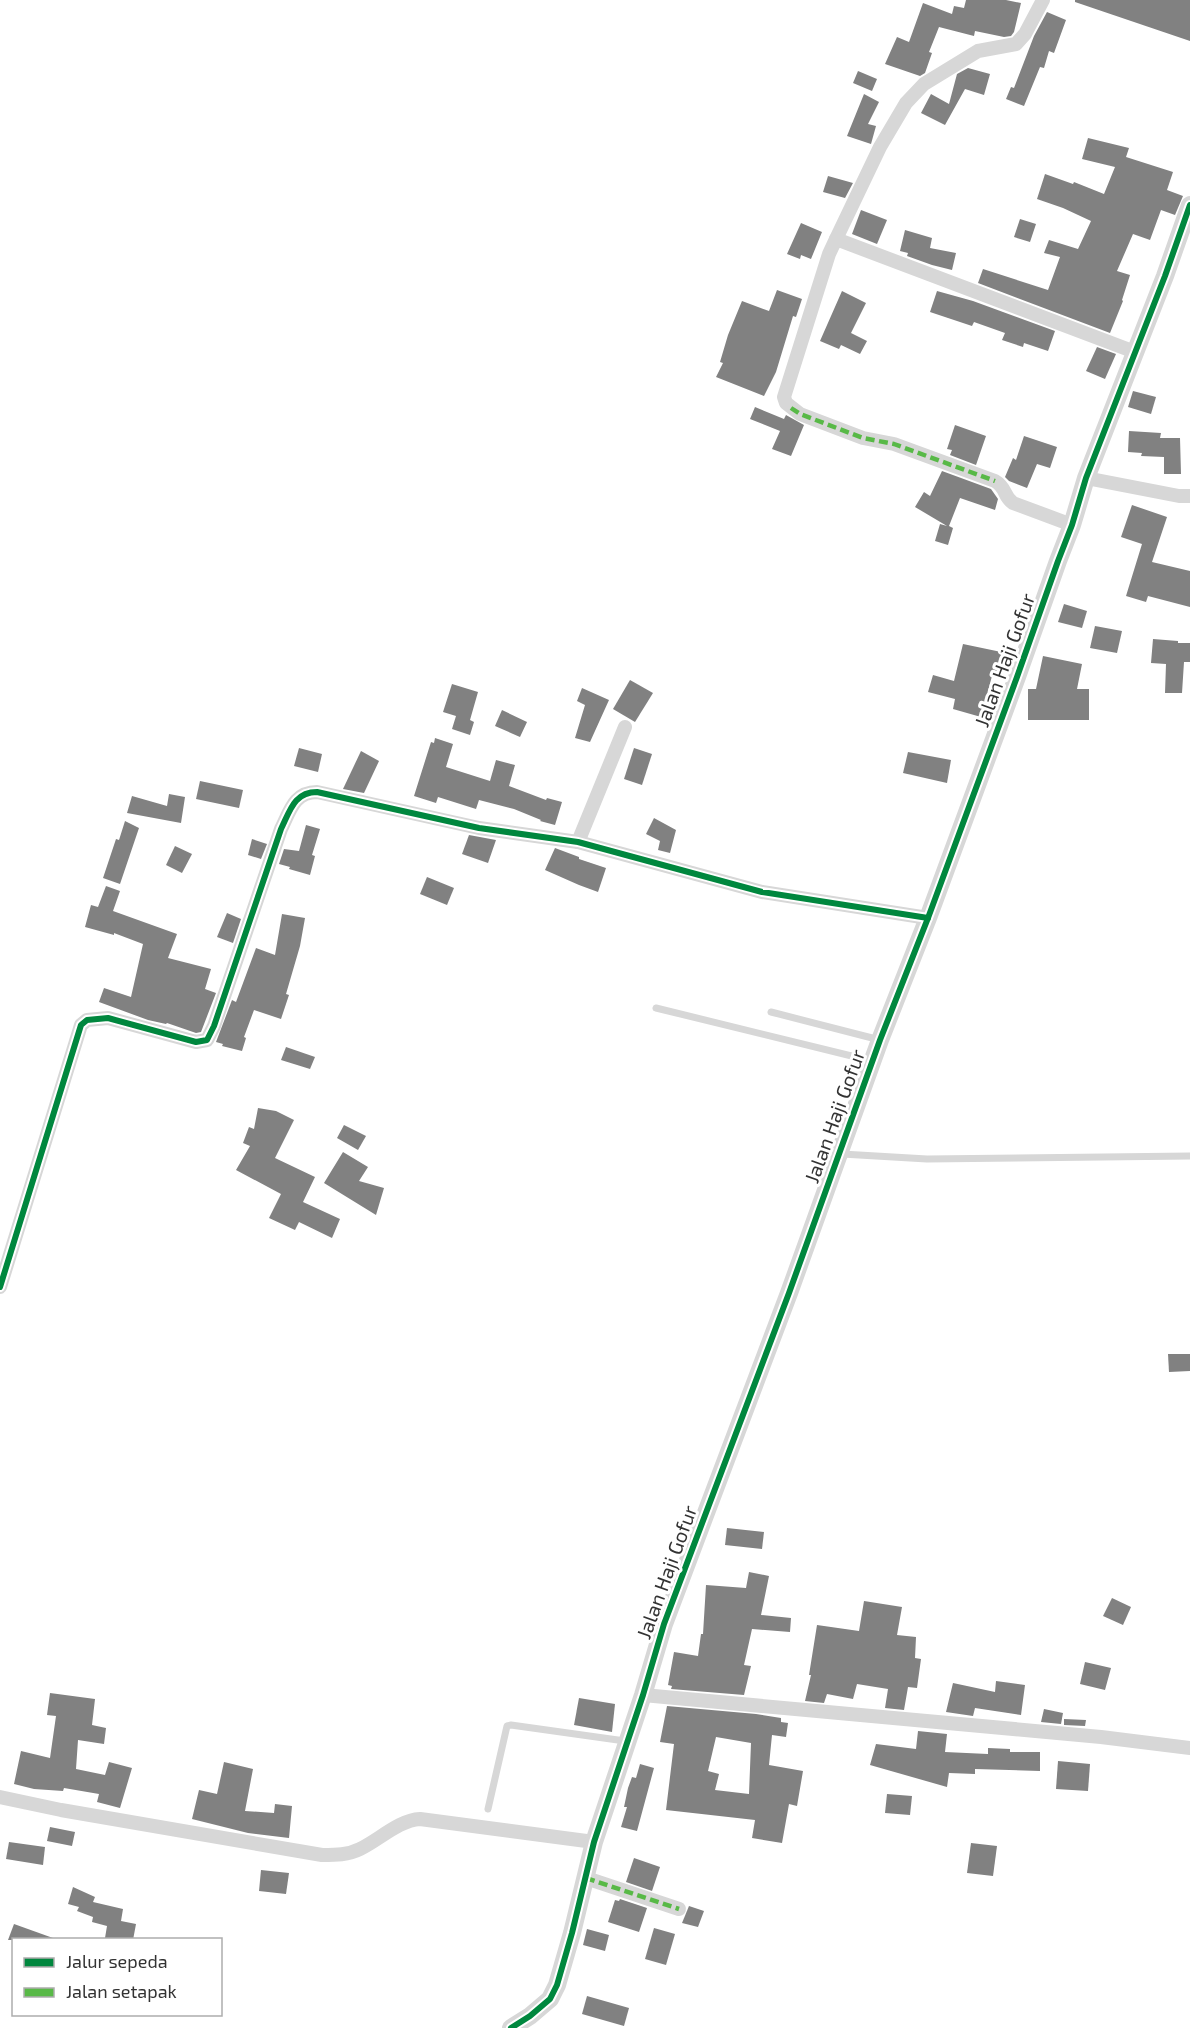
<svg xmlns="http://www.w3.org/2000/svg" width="1190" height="2028" viewBox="0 0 1190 2028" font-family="'Exo 2',sans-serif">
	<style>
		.building { fill: #818181; fill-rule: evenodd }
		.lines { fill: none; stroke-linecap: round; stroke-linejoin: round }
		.service { stroke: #d7d7d7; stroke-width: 7 }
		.minor { stroke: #d7d7d7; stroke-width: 14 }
		.tertiary { stroke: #d7d7d7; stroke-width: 18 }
		.quiet { stroke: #58b947; stroke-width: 4.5; stroke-dasharray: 9 4.5; stroke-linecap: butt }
		.cycleway-casing { stroke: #fff; stroke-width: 10 }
		.cycleway { stroke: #00873e; stroke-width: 6 }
		.labels { text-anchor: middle; stroke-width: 6; stroke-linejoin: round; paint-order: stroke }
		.street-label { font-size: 20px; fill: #333; stroke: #fff }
	</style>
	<rect width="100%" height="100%" fill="#fff"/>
	<!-- building -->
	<g class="building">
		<polygon points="966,0 1006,0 1021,3 1014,32 1011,36 1004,37 975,31 974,36 939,27 929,52 932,53 925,73 920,76 885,64 897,37 909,42 923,3 952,14 954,6 964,8"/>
		<polygon points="1075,0 1190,0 1190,41 1075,2"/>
		<polygon points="1047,12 1066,20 1054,53 1049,51 1044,68 1040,67 1024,106 1006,99 1011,87 1014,88 1034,36"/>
		<polygon points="968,68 990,74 984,95 965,89 945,125 921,113 931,94 949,104 957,74"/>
		<polygon points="858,71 877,79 872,91 853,83"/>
		<polygon points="864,94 879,102 868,124 876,126 871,144 847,136"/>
		<polygon points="1088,138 1129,148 1126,157 1173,172 1167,190 1183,196 1175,215 1161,210 1150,240 1133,234 1117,271 1130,275 1122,300 1123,301 1110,333 978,283 983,269 1048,290 1060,257 1044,253 1049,240 1078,249 1091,221 1063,208 1037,199 1045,174 1073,184 1074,182 1104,194 1115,167 1082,159"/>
		<polygon points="828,176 853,183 845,198 823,192"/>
		<polygon points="861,210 887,220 877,244 852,234"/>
		<polygon points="1020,219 1036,224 1030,242 1014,237"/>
		<polygon points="801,223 822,232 811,259 801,255 800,259 787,254"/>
		<polygon points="905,230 932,238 930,248 956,253 952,270 932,265 907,256 908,253 900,251"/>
		<polygon points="777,290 802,299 796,317 793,316 776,372 764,396 716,377 723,363 720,362 728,335 742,301 769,311"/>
		<polygon points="842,291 866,303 851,333 867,341 860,354 841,345 839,349 820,341"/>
		<polygon points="937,291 973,301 1055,331 1048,351 1024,343 1023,347 1002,340 1005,333 974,322 972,326 930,312"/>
		<polygon points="1097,347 1116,354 1105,379 1086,371"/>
		<polygon points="1133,391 1156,397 1151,414 1128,407"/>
		<polygon points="755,407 784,419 786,415 804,425 791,456 772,449 780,431 750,419"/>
		<polygon points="955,425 986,436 976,465 950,455 952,450 947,449"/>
		<polygon points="1129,431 1161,433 1160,438 1180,438 1181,474 1164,474 1164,457 1141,456 1142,453 1128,452"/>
		<polygon points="1024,436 1057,447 1050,468 1037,464 1027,488 1009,481 1005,477 1013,458 1016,460"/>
		<polygon points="942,471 991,489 998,499 995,510 960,498 949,526 953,528 948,545 935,541 940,524 947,526 915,507 924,492 930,496"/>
		<polygon points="1132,505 1167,517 1152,562 1190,571 1190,607 1148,596 1146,602 1126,596 1142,544 1121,537"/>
		<polygon points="1064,604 1087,611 1082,628 1058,622"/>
		<polygon points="1095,626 1122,631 1117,653 1090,648"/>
		<polygon points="1153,639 1178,641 1178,643 1190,643 1190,662 1184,662 1182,693 1165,693 1166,664 1151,663"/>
		<polygon points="963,644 1006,653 1001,678 992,676 981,717 953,709 955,699 928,692 933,675 954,681"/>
		<polygon points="1043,656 1082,664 1077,689 1089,689 1089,720 1028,720 1028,689 1036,689"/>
		<polygon points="630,680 653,693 635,722 613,709"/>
		<polygon points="452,684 478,692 470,720 474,722 470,735 452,729 456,716 443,712"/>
		<polygon points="582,688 609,700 590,742 575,738 585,705 577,701"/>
		<polygon points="502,710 527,722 520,737 495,726"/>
		<polygon points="435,738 453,744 446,767 490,781 496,760 515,765 509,786 546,800 547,798 562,802 555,825 540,821 541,820 514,809 479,800 476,809 438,797 436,803 414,796 431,742 434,743"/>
		<polygon points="299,748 322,754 318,772 294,766"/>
		<polygon points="634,748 652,754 642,785 624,779"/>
		<polygon points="361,751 379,761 364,793 343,789"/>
		<polygon points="908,752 951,760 947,783 903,773"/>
		<polygon points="200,781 243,790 239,808 196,799"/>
		<polygon points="169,794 185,797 181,823 127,813 132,796 167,806"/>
		<polygon points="654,818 676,830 670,853 658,850 660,841 646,834"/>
		<polygon points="125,821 139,828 120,884 103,878 116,839 119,840"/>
		<polygon points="306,825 320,829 312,855 315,856 310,875 289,869 290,867 279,864 284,849 299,851"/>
		<polygon points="469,835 496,840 488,863 462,854"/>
		<polygon points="252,839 267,844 261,859 248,855"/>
		<polygon points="175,846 192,854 182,873 166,865"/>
		<polygon points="555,848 579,857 579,859 606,868 598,892 579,885 545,870"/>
		<polygon points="427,877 454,888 447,905 420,894"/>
		<polygon points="106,886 120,891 113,911 177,934 168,958 211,969 205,989 216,993 201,1032 196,1033 167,1023 166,1024 148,1020 99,1002 104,988 131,997 143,944 114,933 114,935 85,927 91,905 98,907"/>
		<polygon points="227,913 241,919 233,943 217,937"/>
		<polygon points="282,914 305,918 300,946 286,994 289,995 281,1019 254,1010 244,1037 246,1038 242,1051 222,1046 223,1044 216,1042 232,1000 236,1002 256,948 275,955"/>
		<polygon points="286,1047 315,1057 310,1069 281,1060"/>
		<polygon points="258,1108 276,1111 294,1120 275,1158 315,1177 303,1202 340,1219 332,1238 299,1222 295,1230 269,1218 281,1194 236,1170 250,1146 243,1143 249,1127 254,1129"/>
		<polygon points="344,1125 366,1136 358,1150 337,1138"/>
		<polygon points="343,1152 368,1167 359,1181 384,1188 376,1215 324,1183"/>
		<polygon points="1168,1354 1190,1354 1190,1371 1169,1372"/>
		<polygon points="727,1528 764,1532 762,1549 725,1545"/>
		<polygon points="749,1572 769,1576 761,1615 791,1618 790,1632 752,1629 744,1665 751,1666 744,1695 671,1689 672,1686 668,1685 674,1652 698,1656 701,1634 703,1634 706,1585 746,1588"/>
		<polygon points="1112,1598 1131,1607 1123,1625 1103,1616"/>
		<polygon points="864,1601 902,1607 897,1635 916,1637 915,1658 921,1659 917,1688 908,1687 904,1710 885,1708 888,1689 857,1684 853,1699 827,1694 824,1703 805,1701 811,1675 809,1675 817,1625 859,1631"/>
		<polygon points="1085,1662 1111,1668 1105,1690 1080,1684"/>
		<polygon points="996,1681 1025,1685 1021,1715 975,1708 973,1716 946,1712 953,1683 995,1692"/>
		<polygon points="50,1693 95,1699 92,1725 106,1728 104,1744 78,1740 76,1769 105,1775 109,1762 132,1768 120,1808 97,1802 99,1794 64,1788 63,1791 34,1789 14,1784 21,1751 50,1758 56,1716 47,1715"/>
		<polygon points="579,1698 615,1704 612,1732 574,1725"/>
		<path d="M667 1706 756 1714 781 1718V1722L788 1723 786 1737 772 1735 769 1765 803 1771 797 1806 789 1804 782 1843 752 1838 755 1820 666 1810 674 1744 660 1742ZM716 1737 751 1743 749 1794 715 1790 719 1774 708 1771Z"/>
		<polygon points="1044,1709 1063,1713 1061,1724 1041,1722"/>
		<polygon points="1064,1719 1086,1720 1085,1726 1064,1725"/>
		<polygon points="918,1731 947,1734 945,1752 988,1754 988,1748 1010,1749 1010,1752 1040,1752 1040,1771 975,1769 975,1774 949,1773 947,1787 870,1765 876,1744 916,1749"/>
		<polygon points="1058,1761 1090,1764 1088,1791 1056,1789"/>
		<polygon points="224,1762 253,1769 245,1811 274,1813 275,1804 292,1806 289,1838 248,1833 192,1819 199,1790 217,1794"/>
		<polygon points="640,1764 654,1768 637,1831 621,1827 627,1807 624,1807 628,1788 632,1777 636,1778"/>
		<polygon points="887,1794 912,1796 910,1815 885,1813"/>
		<polygon points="50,1827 75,1832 72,1846 47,1841"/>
		<polygon points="9,1842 45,1847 43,1865 6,1859"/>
		<polygon points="971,1843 997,1846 993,1876 967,1873"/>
		<polygon points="634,1858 660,1867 652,1891 626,1882"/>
		<polygon points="261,1870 289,1873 286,1894 259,1891"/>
		<polygon points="73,1887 95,1897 93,1902 123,1909 121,1921 136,1924 133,1940 105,1938 107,1926 92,1922 93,1917 77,1911 79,1907 68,1904"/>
		<polygon points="620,1899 647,1908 639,1932 608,1922 615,1900 619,1901"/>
		<polygon points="689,1906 704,1911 698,1927 682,1923"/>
		<polygon points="14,1924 53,1938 53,1940 8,1940"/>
		<polygon points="654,1928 675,1934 666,1965 645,1959"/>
		<polygon points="587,1929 609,1935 605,1951 583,1945"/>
		<polygon points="587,1996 629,2008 624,2026 582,2014"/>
	</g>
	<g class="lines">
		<!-- service -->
		<g class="service">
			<polyline points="656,1008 872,1061"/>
			<polyline points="771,1012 880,1040"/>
			<polyline points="842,1154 927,1159 1190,1156"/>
			<polyline points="488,1809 507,1726 511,1725 625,1741"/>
		</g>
		<!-- minor -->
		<g class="minor">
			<polyline points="836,239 880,147 906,103 924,84 978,51 1016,44 1025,34 1043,0"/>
			<polyline points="1086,478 1179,496 1190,496"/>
			<path d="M1072 525 1013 503C1003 496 1007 488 995 481L894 444 863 438 800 414 786 403 784 397 829 254 836 239 1135 352"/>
			<polyline points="578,842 625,727"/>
			<path d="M0 1287 81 1025 87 1020 108 1018 196 1042 207 1040 214 1026 281 829C290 811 294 792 317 792L479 828 578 842 762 892 928 918"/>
			<polyline points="643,1695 1101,1737 1190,1748"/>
			<path d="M0 1797 61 1810 322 1855C336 1855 348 1855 360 1849 379 1840 399 1820 420 1819L594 1842"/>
			<polyline points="586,1878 679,1909"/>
		</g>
		<!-- tertiary -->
		<polyline class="tertiary" points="511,2028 530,2016 550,1999 557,1985 572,1933 594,1842 643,1695 664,1624 789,1293 880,1040 928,918 1017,677 1058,561 1072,525 1086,478 1165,276 1190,205"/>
		<!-- quiet -->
		<g class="quiet">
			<polyline points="791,408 800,414 863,438 894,444 995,481"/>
			<polyline points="586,1878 679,1909"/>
		</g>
		<defs>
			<g id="cycleway">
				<path d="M0 1287 81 1025 87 1020 108 1018 196 1042 207 1040 214 1026 281 829C290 811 294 792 317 792L479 828 578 842 762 892 928 918"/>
				<polyline points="511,2028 530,2016 550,1999 557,1985 572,1933 594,1842 643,1695 664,1624 789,1293 880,1040 928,918 1017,677 1058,561 1072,525 1086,478 1165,276 1190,205"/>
			</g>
		</defs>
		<!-- cycleway casing -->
		<use href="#cycleway" class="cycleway-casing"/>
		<!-- cycleway -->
		<use href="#cycleway" class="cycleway"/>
	</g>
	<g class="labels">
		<!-- street labels -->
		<g class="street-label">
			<text transform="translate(1005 660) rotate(-70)" y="7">Jalan Haji Gofur</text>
			<text transform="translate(835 1116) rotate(-70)" y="7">Jalan Haji Gofur</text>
			<text transform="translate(667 1572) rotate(-70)" y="7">Jalan Haji Gofur</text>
		</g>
	</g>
	<!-- legend -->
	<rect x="12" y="1938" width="210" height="78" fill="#ffffff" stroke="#adadad" stroke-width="1.5"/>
	<rect x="24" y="1958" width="30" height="9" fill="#00873e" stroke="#adadad" stroke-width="1.5"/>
	<text x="66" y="1968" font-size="18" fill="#333333">Jalur sepeda</text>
	<rect x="24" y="1988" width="30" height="9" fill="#58b947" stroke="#adadad" stroke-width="1.5"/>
	<text x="66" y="1998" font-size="18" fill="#333333">Jalan setapak</text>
</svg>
